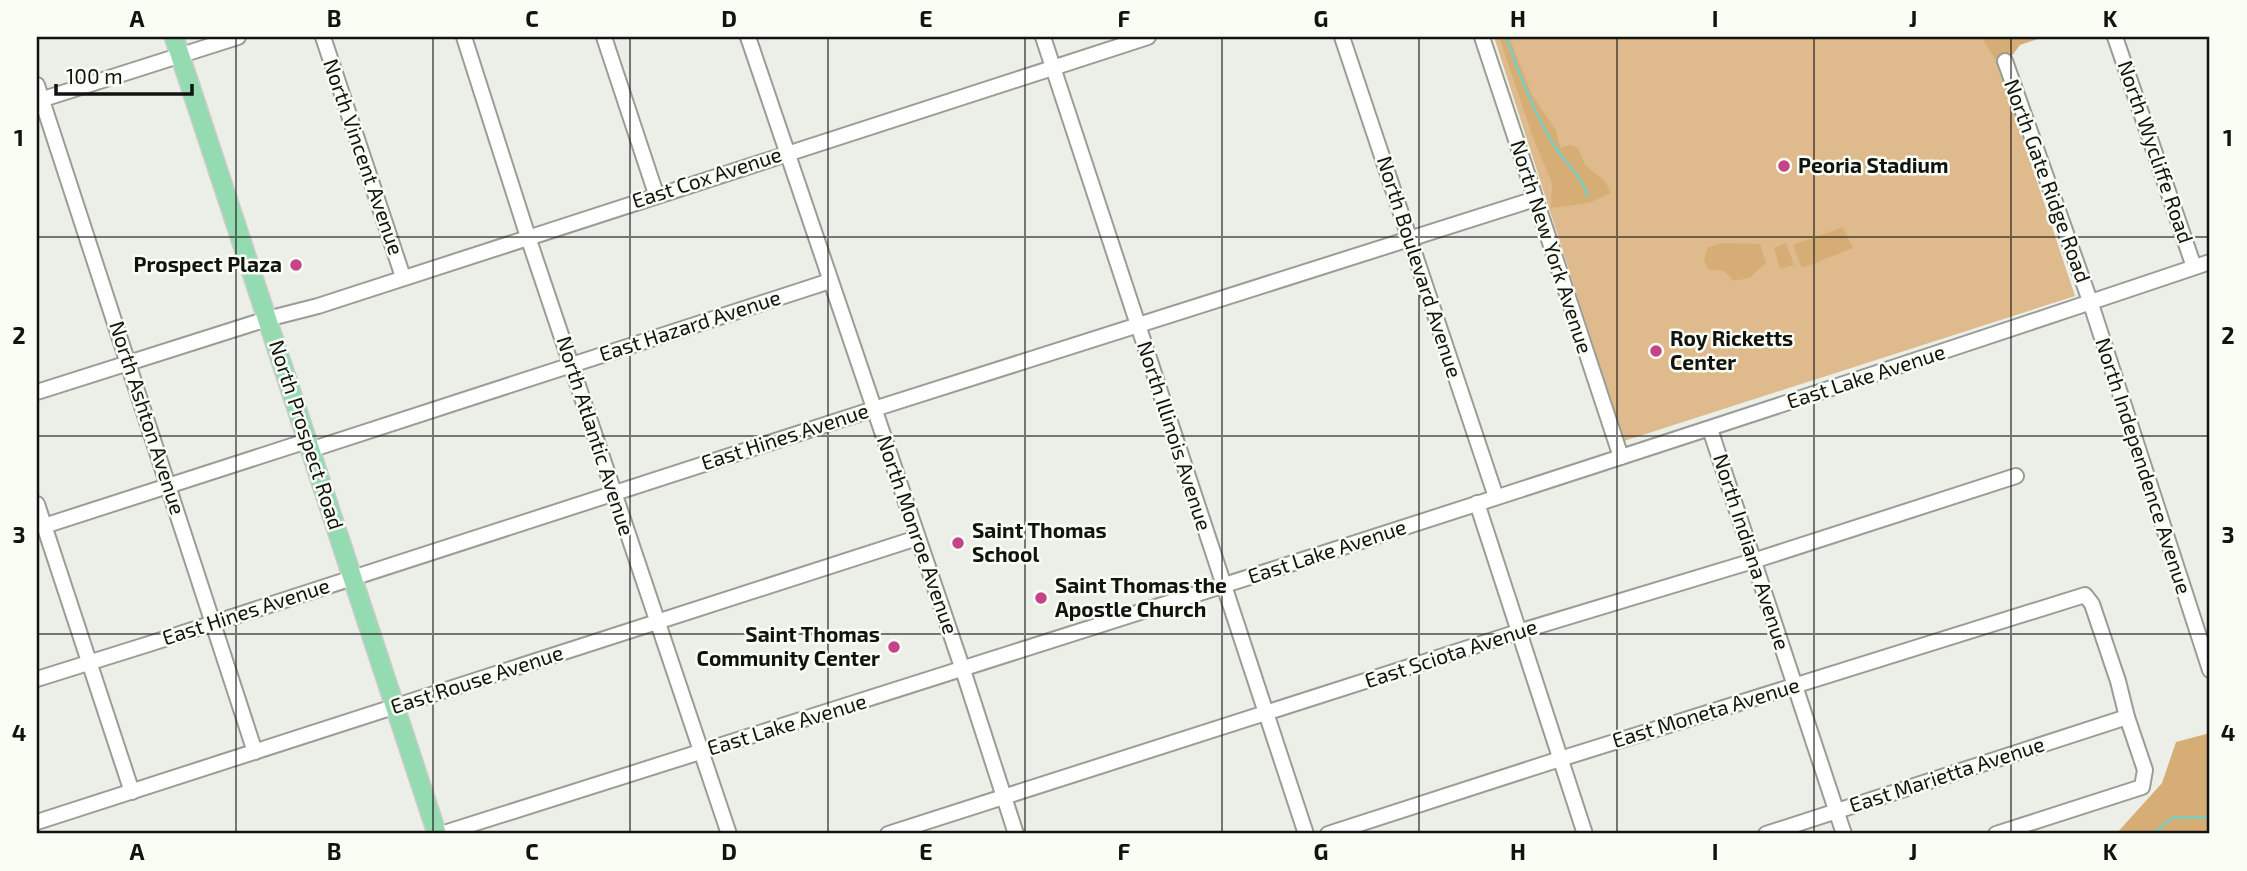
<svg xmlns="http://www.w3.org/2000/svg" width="2247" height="871" viewBox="0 0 2247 871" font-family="'Exo 2',sans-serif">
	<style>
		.green { fill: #deba8c }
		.forest { fill: #d7ad76 }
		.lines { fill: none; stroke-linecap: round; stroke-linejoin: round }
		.stream { stroke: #79cfbf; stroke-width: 2.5 }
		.minor-casing { stroke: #999d95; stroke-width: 18 }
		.major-casing { stroke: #cbcbca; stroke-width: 21 }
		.minor { stroke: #fff; stroke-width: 14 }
		.major { stroke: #95dbb1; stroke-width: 18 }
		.grid { fill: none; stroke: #121310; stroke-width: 2; stroke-opacity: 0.55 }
		.poi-dot { fill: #c74388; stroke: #f9fdf4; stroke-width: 2.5 }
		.labels { text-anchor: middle; stroke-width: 5; stroke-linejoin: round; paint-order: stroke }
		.street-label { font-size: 21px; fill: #121310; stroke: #f9fdf4 }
		.poi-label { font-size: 21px; font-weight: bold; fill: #121310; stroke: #f9fdf4; text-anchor: start }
		.neatline { fill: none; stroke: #121310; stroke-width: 2.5 }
		.grid-label { font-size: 23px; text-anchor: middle; font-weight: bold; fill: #121310 }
	</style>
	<rect width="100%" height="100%" fill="#ebefe7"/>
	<!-- green -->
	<polygon class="green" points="1494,37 1989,37 2075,296 1624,441"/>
	<!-- forest -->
	<g class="forest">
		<polygon points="1499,37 1509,37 1532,95 1556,130 1560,148 1571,145 1578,148 1585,165 1605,181 1611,193 1589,203 1551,208 1552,183 1534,140"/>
		<polygon points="1986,37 2044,37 2020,45 2002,69 1984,42"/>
		<polygon points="1843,227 1853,248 1802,268 1793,245"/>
		<path d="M1723 243 1760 244 1766 263 1749 278 1733 281C1726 270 1721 269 1709 270L1704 260 1708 247Z"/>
		<polygon points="1786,243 1794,265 1780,269 1774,248"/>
		<polygon points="2210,733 2210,834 2116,834 2162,783 2176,742"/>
	</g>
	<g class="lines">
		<!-- stream -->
		<g class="stream">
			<path d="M1506 37C1519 73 1532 108 1552 142 1564 163 1579 171 1588 196"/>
			<polyline points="2153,834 2172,818 2210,817"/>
		</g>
		<defs>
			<g id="minor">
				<polyline points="323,37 403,277"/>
				<polyline points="464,37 528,237 729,834"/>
				<polyline points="604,37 656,194"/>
				<polyline points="748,37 963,670 1016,834"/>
				<polyline points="1043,37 1306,834"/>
				<polyline points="1342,37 1496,497"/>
				<polyline points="1482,37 1621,457"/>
				<polyline points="2115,37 2194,267"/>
				<polyline points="2005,61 2090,301 2210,670"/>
				<polyline points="37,85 255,752"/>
				<polyline points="37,101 238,37"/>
				<polyline points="37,392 267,319 318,306 1148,37"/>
				<polyline points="1710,429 1844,834"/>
				<polyline points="310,450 830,281"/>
				<polyline points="1477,503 1585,834"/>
				<polyline points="37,504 132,792"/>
				<polyline points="44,526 307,441"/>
				<polyline points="37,679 152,643 874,409 1535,199"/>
				<polyline points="37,822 917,538"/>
				<path d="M441 834C1032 647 1623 460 2210 262"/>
				<polyline points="888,834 1518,632 1753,561 2016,476"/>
				<polyline points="1328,834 1560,759 2085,595 2092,604 2118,681 2127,717 2145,770 2142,787 1996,834"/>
				<polyline points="1766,834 2127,717"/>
			</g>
			<polyline id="major" points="174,37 437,834"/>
		</defs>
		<!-- minor casing -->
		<use href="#minor" class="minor-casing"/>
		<!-- major casing -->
		<use href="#major" class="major-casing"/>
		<!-- minor -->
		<use href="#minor" class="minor"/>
		<!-- major -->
		<use href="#major" class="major"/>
	</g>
	<!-- grid -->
	<path class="grid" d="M236 37V834M433 37V834M630 37V834M828 37V834M1025 37V834M1222 37V834M1419 37V834M1617 37V834M1814 37V834M2011 37V834M37 237H2210M37 436H2210M37 634H2210"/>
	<!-- markers -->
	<g class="poi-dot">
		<circle cx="1784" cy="166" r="7"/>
		<circle cx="296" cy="265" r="7"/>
		<circle cx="1656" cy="351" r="7"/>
		<circle cx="958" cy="543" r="7"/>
		<circle cx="1041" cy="598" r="7"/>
		<circle cx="894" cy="647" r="7"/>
	</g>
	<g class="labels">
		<!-- street labels -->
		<g class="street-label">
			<text transform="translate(2155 152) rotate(71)" y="7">North Wycliffe Road</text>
			<text transform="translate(363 157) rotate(71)" y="7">North Vincent Avenue</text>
			<text transform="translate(707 178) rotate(-18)" y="7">East Cox Avenue</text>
			<text transform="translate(2047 181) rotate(70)" y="7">North Gate Ridge Road</text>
			<text transform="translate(1551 247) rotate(72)" y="7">North New York Avenue</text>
			<text transform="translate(1419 267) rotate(72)" y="7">North Boulevard Avenue</text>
			<text transform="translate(690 326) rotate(-18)" y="7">East Hazard Avenue</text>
			<text transform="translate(1866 377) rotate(-18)" y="7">East Lake Avenue</text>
			<text transform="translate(147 418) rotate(72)" y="7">North Ashton Avenue</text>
			<text transform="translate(306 435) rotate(72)" y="7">North Prospect Road</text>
			<text transform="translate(595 436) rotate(72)" y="7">North Atlantic Avenue</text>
			<text transform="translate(1174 436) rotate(72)" y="7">North Illinois Avenue</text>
			<text transform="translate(785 437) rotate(-18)" y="7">East Hines Avenue</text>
			<text transform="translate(2143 466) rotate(72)" y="7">North Independence Avenue</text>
			<text transform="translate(917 535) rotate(71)" y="7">North Monroe Avenue</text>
			<text transform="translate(1327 552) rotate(-18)" y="7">East Lake Avenue</text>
			<text transform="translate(1751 552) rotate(72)" y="7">North Indiana Avenue</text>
			<text transform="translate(246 612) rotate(-18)" y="7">East Hines Avenue</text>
			<text transform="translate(1451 654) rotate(-18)" y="7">East Sciota Avenue</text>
			<text transform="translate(477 680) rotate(-18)" y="7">East Rouse Avenue</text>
			<text transform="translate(1706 713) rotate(-17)" y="7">East Moneta Avenue</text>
			<text transform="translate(787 725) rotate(-17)" y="7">East Lake Avenue</text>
			<text transform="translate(1947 775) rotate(-18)" y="7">East Marietta Avenue</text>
		</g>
		<!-- poi labels -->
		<g class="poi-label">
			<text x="1798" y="173">Peoria Stadium</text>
			<text x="282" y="272" text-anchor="end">Prospect Plaza</text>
			<text x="1670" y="346">Roy Ricketts<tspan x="1670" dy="24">Center</tspan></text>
			<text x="972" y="538">Saint Thomas<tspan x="972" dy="24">School</tspan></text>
			<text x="1055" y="593">Saint Thomas the<tspan x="1055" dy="24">Apostle Church</tspan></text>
			<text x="880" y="642" text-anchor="end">Saint Thomas<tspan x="880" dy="24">Community Center</tspan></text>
		</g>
	</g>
	<!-- border -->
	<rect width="2247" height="871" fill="none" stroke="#f9fdf4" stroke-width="77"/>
	<!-- scale -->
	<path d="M56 84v10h136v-10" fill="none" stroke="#121310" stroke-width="3.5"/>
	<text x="66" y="84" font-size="21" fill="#121310" stroke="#f9fdf4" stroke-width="5" paint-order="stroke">100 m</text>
	<rect x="38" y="38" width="2170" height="794" class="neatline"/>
	<g class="grid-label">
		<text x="137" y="27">A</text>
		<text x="334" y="27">B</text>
		<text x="532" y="27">C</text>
		<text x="729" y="27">D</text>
		<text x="926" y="27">E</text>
		<text x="1124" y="27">F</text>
		<text x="1321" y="27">G</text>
		<text x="1518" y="27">H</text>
		<text x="1715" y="27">I</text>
		<text x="1913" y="27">J</text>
		<text x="2110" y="27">K</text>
		<text x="19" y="146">1</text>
		<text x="2228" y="146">1</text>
		<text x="19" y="344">2</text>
		<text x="2228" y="344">2</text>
		<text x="19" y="543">3</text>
		<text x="2228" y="543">3</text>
		<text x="19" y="741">4</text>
		<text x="2228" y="741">4</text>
		<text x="137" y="860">A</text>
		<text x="334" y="860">B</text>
		<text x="532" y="860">C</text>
		<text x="729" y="860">D</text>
		<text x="926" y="860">E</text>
		<text x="1124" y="860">F</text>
		<text x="1321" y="860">G</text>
		<text x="1518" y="860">H</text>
		<text x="1715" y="860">I</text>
		<text x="1913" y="860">J</text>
		<text x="2110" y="860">K</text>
	</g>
</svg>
